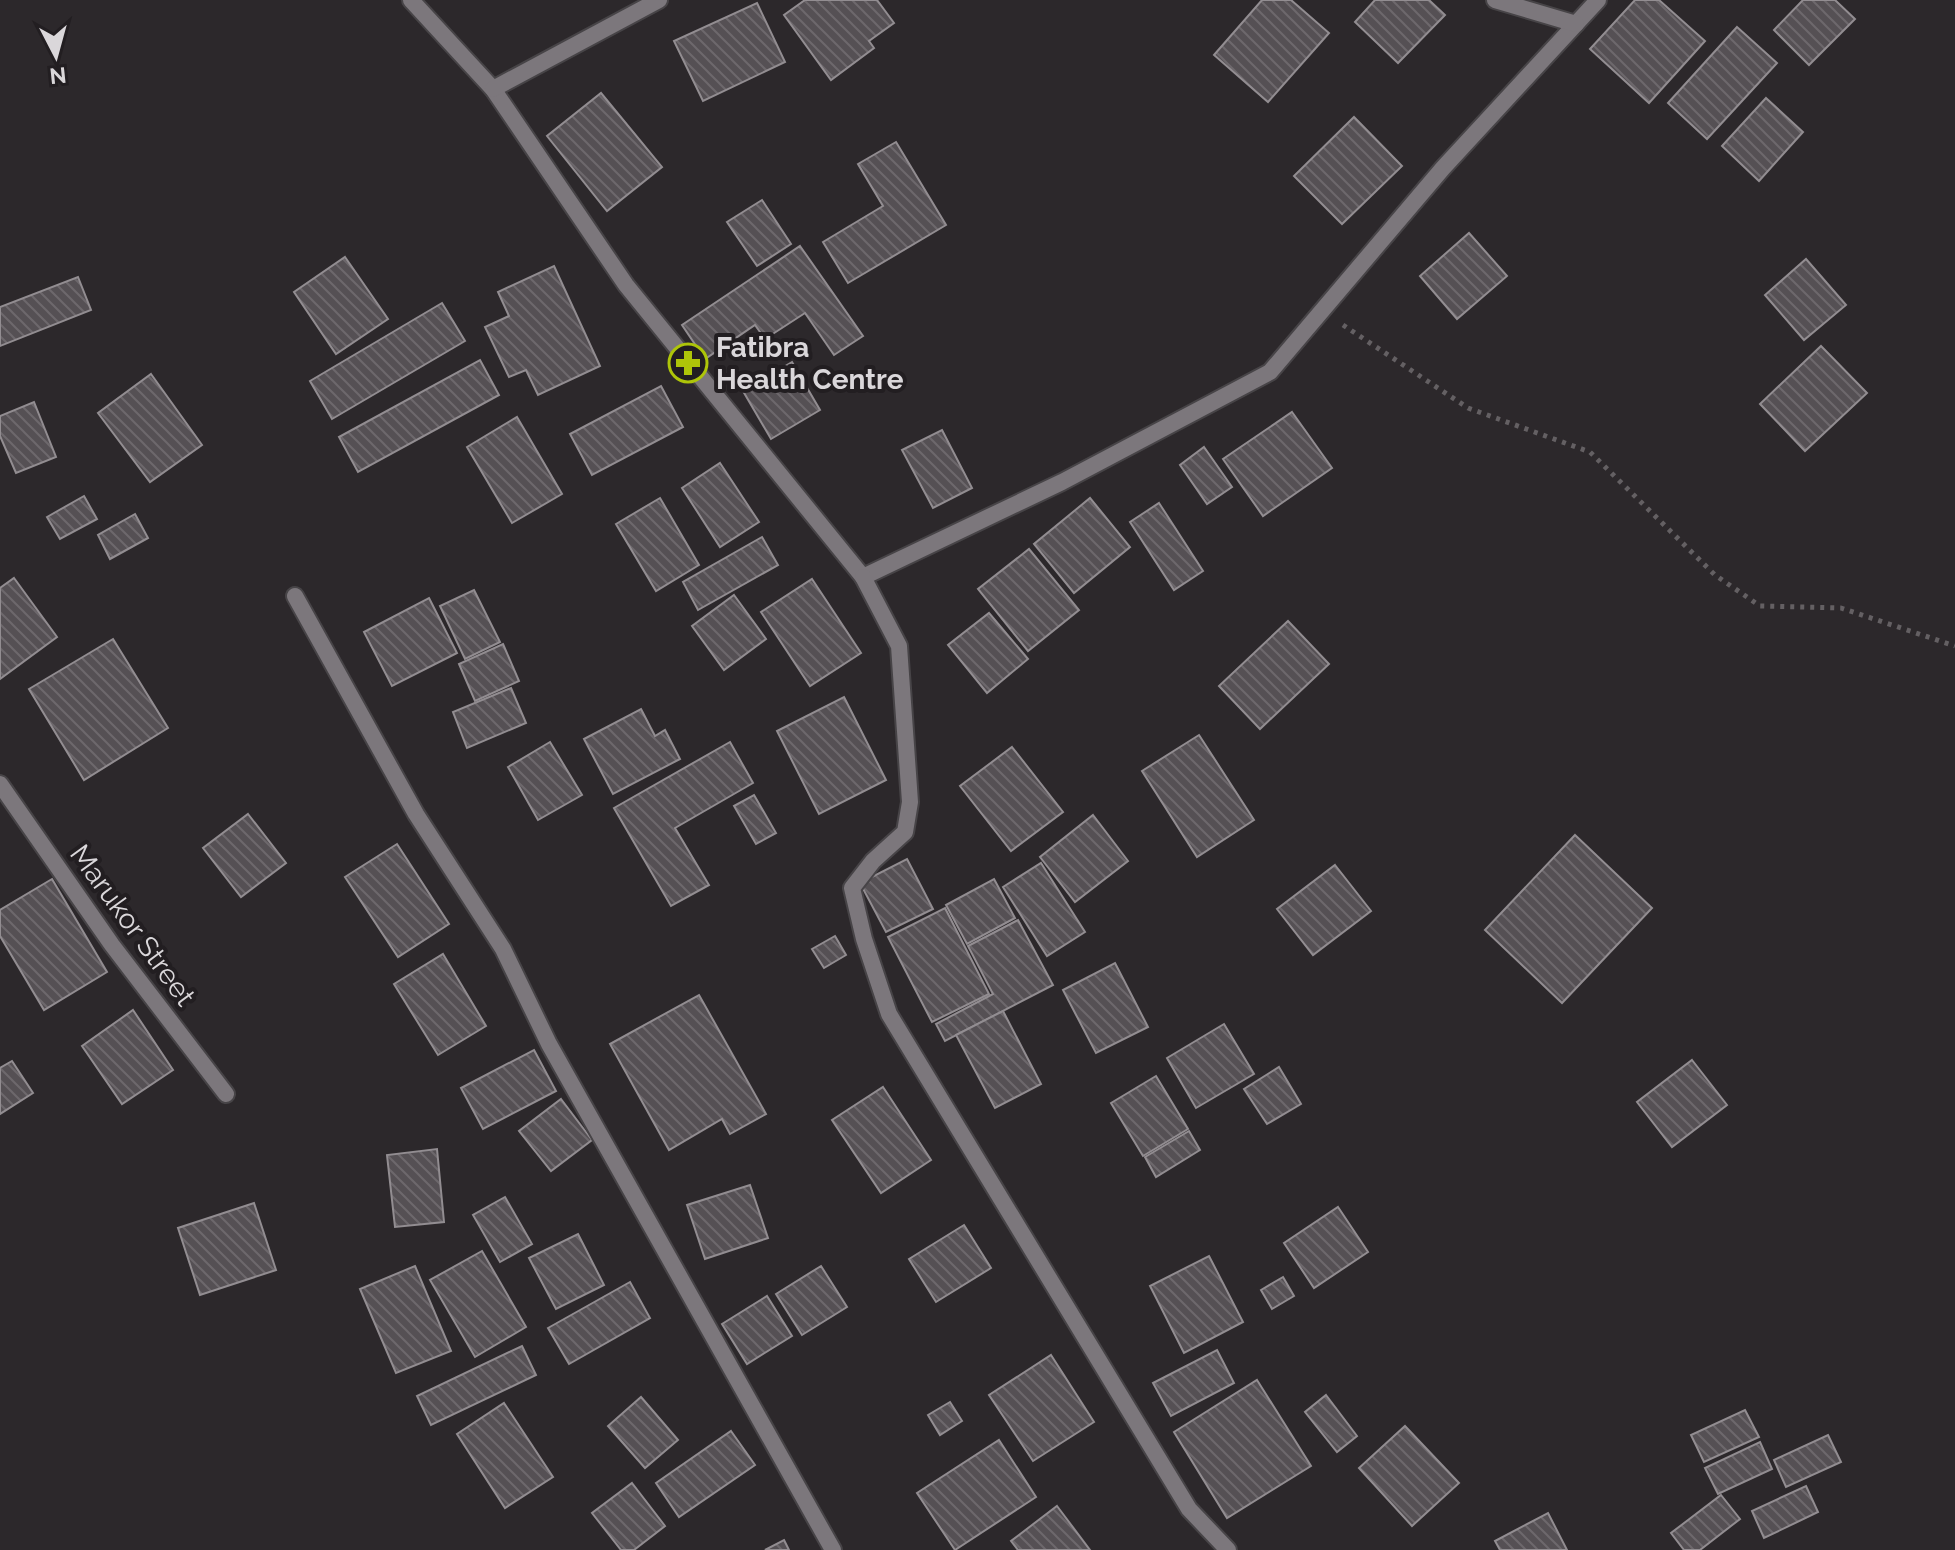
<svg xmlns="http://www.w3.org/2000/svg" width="1955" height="1550" viewBox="0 0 1955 1550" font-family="Raleway,sans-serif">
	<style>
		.building { fill: url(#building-back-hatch); stroke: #928d91; stroke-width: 2 }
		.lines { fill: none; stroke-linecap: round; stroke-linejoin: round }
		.minor-casing { stroke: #474447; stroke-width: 20 }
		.path { stroke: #646063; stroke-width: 5; stroke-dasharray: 4 6; stroke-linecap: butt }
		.minor { stroke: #7c777c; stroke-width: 16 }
		.labels { text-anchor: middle; stroke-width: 8; stroke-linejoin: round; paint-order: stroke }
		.poi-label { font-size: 28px; font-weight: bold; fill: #dad7da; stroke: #221e21; text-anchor: start }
		.street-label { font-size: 28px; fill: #dad7da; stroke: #221e21 }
	</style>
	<defs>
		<pattern id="building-back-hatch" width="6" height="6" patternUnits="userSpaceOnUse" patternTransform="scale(2)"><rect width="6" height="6" fill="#555054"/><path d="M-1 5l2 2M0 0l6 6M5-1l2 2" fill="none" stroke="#6d686c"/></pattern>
	</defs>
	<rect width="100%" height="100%" fill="#2c282b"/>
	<!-- building -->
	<g class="building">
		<polygon points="805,0 877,0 894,23 869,41 874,48 831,80 784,15"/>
		<polygon points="1262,0 1291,0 1329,33 1268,102 1214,55"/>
		<polygon points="1375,0 1429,0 1445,15 1398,63 1355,22"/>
		<polygon points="1635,0 1659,0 1705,41 1649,103 1590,49"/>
		<polygon points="1803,0 1835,0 1855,19 1809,65 1774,30"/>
		<polygon points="757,3 785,62 703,101 674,41"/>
		<polygon points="1737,27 1777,63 1707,139 1668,103"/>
		<polygon points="601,93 662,167 607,211 547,136"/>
		<polygon points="1766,98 1803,132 1759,181 1722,146"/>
		<polygon points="1354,117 1402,166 1342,224 1294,176"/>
		<polygon points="896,142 946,225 848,283 823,242 883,206 858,164"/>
		<polygon points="762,200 791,244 757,266 727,222"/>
		<polygon points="1469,233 1507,276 1457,319 1420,276"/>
		<polygon points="800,246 863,336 834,355 805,313 765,339 755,325 705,359 682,325"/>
		<polygon points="345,257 388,319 336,354 294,292"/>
		<polygon points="1806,259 1846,305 1804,340 1765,295"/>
		<polygon points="554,266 600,366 538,395 526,370 509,377 485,327 509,316 498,292"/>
		<polygon points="78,277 91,310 0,346 0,307"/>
		<polygon points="442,303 465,341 332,419 310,381"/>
		<polygon points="1821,346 1867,393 1805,451 1760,404"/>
		<polygon points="480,360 499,395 358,472 339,437"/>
		<polygon points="792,362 820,410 771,439 743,391"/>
		<polygon points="151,374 202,445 150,482 98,413"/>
		<polygon points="661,386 683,427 592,475 570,434"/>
		<polygon points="34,402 56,457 16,473 0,436 0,416"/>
		<polygon points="1292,412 1332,468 1263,516 1223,459"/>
		<polygon points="517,417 562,494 512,523 467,447"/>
		<polygon points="942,430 972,488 933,508 902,450"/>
		<polygon points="1204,447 1232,487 1207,504 1180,465"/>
		<polygon points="720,463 759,522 720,547 682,488"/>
		<polygon points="84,496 97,519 60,539 47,517"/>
		<polygon points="660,498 699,565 656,591 616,524"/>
		<polygon points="1090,498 1130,547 1074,593 1034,544"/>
		<polygon points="1159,503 1203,571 1174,590 1130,522"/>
		<polygon points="135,514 148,538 110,559 98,535"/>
		<polygon points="762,537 778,565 698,610 683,582"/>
		<polygon points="1029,549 1079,610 1028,651 978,589"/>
		<polygon points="14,578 57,637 0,679 0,588"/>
		<polygon points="812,579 861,653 810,686 761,612"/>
		<polygon points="474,590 500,642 465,659 440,606"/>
		<polygon points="734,595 766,639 724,670 692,626"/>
		<polygon points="429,598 457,653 392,686 364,632"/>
		<polygon points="989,613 1028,659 987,693 948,645"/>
		<polygon points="1288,621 1329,664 1260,729 1219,686"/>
		<polygon points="113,639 168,728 84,780 29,689"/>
		<polygon points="503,644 519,681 475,701 459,664"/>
		<polygon points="511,688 526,723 467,748 453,712"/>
		<polygon points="844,697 886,780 819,814 777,731"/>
		<polygon points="641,709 655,736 665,730 680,759 613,794 584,739"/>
		<polygon points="1199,735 1254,820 1197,857 1142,771"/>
		<polygon points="550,742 582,795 538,820 508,767"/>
		<polygon points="730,742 753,783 675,828 709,885 671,906 614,808"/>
		<polygon points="1012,747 1063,812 1011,851 960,786"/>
		<polygon points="754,795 776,833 756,844 734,806"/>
		<polygon points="248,814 286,863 241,897 203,848"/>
		<polygon points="1093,815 1128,861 1075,902 1040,857"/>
		<polygon points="1575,835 1652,908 1562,1003 1485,930"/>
		<polygon points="397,844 449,924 398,957 345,877"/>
		<polygon points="907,859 933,909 886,932 860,883"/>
		<polygon points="1041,863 1085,932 1047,956 1003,887"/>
		<polygon points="1335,865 1371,911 1313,955 1277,909"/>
		<polygon points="52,879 107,972 44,1010 0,936 0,910"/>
		<polygon points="994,879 1015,918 967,944 946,905"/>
		<polygon points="945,908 989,994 932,1022 888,937"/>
		<polygon points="1018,920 1053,985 945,1041 936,1024 993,994 968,946"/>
		<polygon points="835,936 846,955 824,968 812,949"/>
		<polygon points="443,954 486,1026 438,1055 394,984"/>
		<polygon points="1115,963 1148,1027 1096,1053 1063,990"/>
		<polygon points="699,995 766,1114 730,1134 722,1119 669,1150 610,1044"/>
		<polygon points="133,1010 173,1070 122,1104 82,1046"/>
		<polygon points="1003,1011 1041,1084 995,1108 956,1035"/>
		<polygon points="1224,1024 1254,1074 1196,1108 1167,1058"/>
		<polygon points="534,1050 556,1091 483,1129 461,1088"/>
		<polygon points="1692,1060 1727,1105 1672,1147 1637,1102"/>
		<polygon points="12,1061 33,1093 0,1114 0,1068"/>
		<polygon points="1279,1067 1301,1104 1267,1124 1244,1089"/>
		<polygon points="1156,1076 1188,1129 1143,1156 1111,1103"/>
		<polygon points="883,1087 931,1160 881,1193 832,1120"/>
		<polygon points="561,1099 592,1140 551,1171 519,1131"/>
		<polygon points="1189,1131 1200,1150 1156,1177 1145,1157"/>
		<polygon points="437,1149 444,1222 395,1227 387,1155"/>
		<polygon points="750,1185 768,1238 705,1259 687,1205"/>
		<polygon points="505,1197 532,1244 500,1262 473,1215"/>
		<polygon points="254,1203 276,1270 200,1295 178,1228"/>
		<polygon points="1338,1207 1368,1252 1314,1288 1284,1243"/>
		<polygon points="964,1225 991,1268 936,1302 909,1259"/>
		<polygon points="578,1234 604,1285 556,1309 529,1258"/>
		<polygon points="482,1251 526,1327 475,1357 430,1280"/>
		<polygon points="1209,1256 1243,1322 1184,1353 1150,1286"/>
		<polygon points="415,1266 451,1351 396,1373 360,1289"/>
		<polygon points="821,1266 847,1307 802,1335 776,1294"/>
		<polygon points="1283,1277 1294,1296 1272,1309 1261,1290"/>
		<polygon points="630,1282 650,1318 569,1364 548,1328"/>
		<polygon points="767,1296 792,1336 747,1364 722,1324"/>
		<polygon points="522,1346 536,1375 431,1425 417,1396"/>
		<polygon points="1217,1350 1234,1383 1171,1416 1153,1383"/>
		<polygon points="1051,1355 1094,1422 1033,1461 989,1395"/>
		<polygon points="1257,1380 1311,1466 1227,1518 1174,1432"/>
		<polygon points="1326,1395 1357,1436 1337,1452 1305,1412"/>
		<polygon points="641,1397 678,1440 645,1468 608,1426"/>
		<polygon points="950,1402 962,1421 940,1435 928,1415"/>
		<polygon points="504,1403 553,1477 505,1508 457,1434"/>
		<polygon points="1745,1410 1759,1437 1704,1462 1691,1435"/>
		<polygon points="1405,1426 1459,1483 1412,1526 1359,1468"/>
		<polygon points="731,1431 755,1465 679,1517 656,1483"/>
		<polygon points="1828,1435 1841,1462 1786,1487 1774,1460"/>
		<polygon points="999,1440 1036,1497 955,1550 917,1493"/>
		<polygon points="1760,1442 1772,1469 1718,1494 1705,1468"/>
		<polygon points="632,1483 665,1526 634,1550 621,1550 592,1513"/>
		<polygon points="1806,1486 1818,1512 1764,1538 1752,1511"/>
		<polygon points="1721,1495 1740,1519 1700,1550 1684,1550 1671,1533"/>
		<polygon points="1057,1506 1090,1550 1018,1550 1011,1541"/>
		<polygon points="1548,1513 1567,1550 1500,1550 1495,1541"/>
		<polygon points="784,1540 789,1550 765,1550"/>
	</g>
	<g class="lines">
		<defs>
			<g id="minor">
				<polyline points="411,0 493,89 626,285 863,577 1062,482 1270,372 1443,168 1598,0"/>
				<polyline points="1495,0 1576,24"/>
				<polyline points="493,89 659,0"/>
				<polyline points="863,577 899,646 910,802 905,832 873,861 852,888 864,939 889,1014 1189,1509 1228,1550"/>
				<polyline points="295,596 416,814 503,949 549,1044 833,1550"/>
				<polyline points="0,784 112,945 226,1094"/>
			</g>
		</defs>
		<!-- minor casing -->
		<use href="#minor" class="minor-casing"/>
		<!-- path -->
		<polyline class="path" points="1343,325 1468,408 1590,452 1715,575 1760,606 1841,608 1955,646"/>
		<!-- minor -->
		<use href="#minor" class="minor"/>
	</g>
	<!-- icons -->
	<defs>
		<symbol id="pharmacy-ring" viewBox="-11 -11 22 22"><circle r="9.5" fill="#221e21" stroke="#aec509" stroke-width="1.5"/><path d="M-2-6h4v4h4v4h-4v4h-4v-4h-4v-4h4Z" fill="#aec509"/></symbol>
	</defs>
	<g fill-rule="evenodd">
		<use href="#pharmacy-ring" x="666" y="341" width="44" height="44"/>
	</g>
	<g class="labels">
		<!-- poi labels -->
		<g class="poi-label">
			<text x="716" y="357">Fatibra<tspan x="716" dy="32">Health Centre</tspan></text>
		</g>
		<!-- street labels -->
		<g class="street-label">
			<text transform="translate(133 925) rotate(54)" y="10">Marukor Street</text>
		</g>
	</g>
	<!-- north arrow -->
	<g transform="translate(56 56) rotate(174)" stroke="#221e21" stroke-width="6" paint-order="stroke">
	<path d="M0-6L14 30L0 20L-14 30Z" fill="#dad7da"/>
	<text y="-12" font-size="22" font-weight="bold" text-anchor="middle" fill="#dad7da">N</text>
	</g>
</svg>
